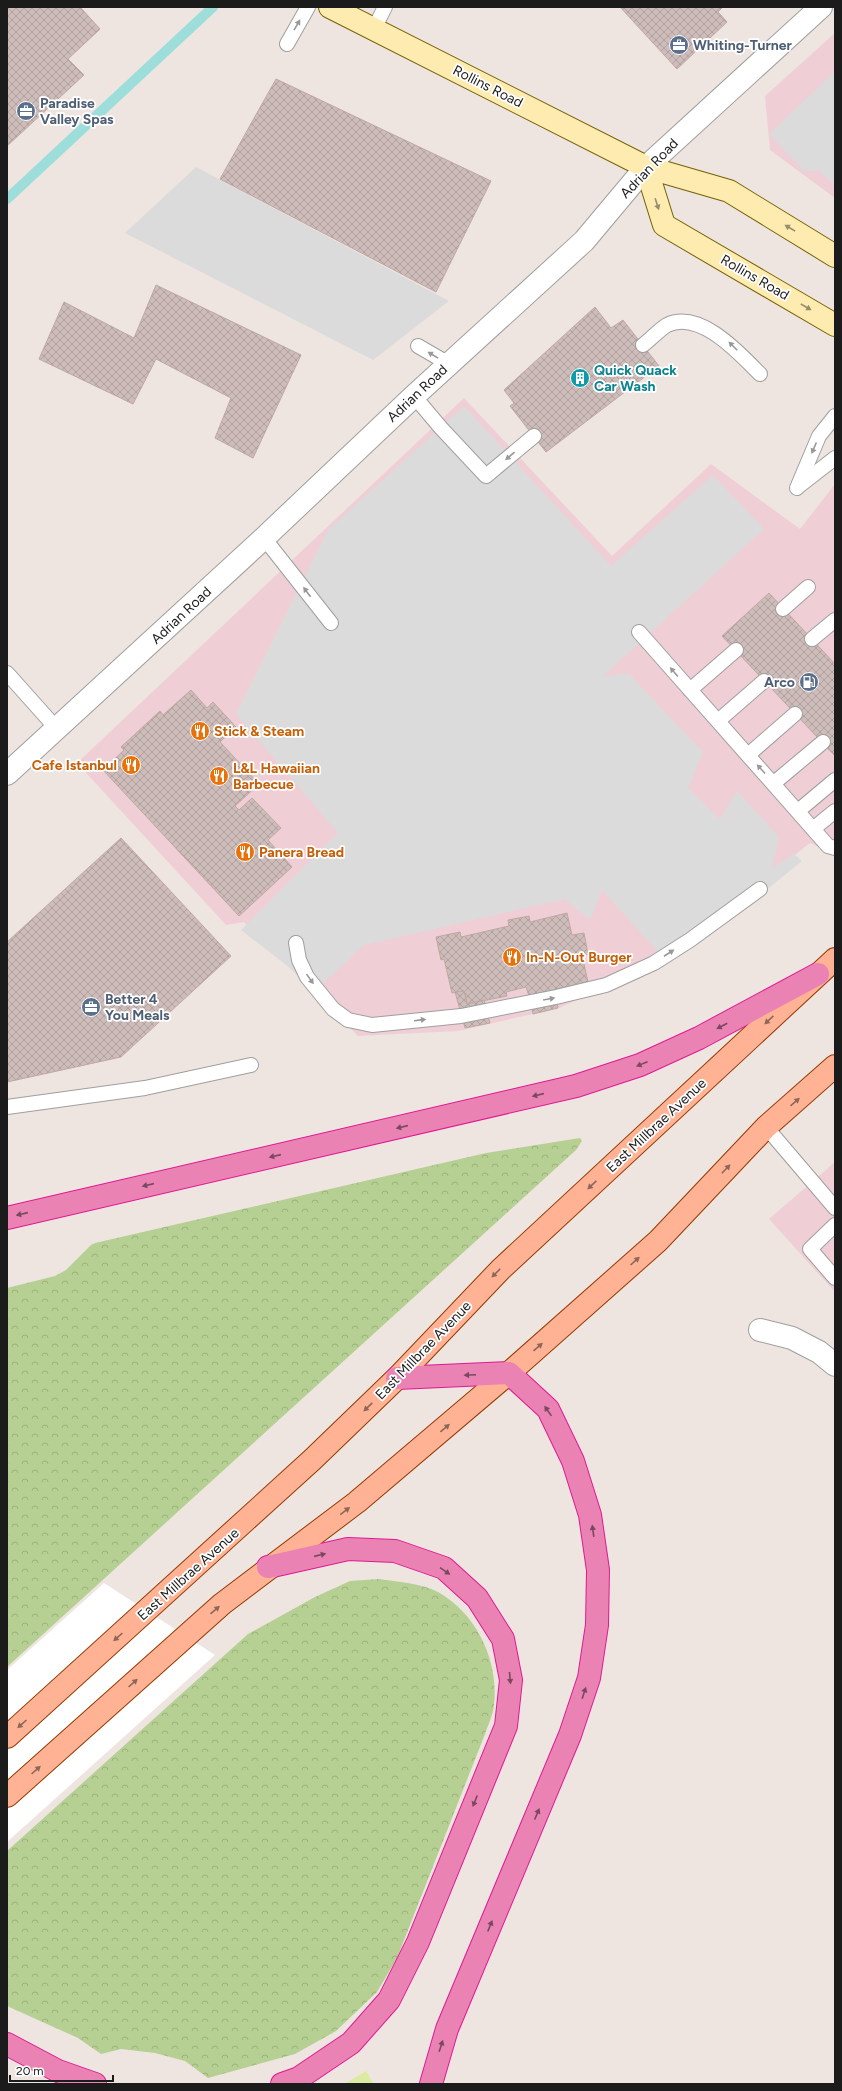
<svg xmlns="http://www.w3.org/2000/svg" width="842" height="2091" viewBox="0 0 842 2091" font-family="Figtree,sans-serif">
	<style>
		.commercial { fill: #f0ced6 }
		.grass { fill: url(#grass-tufts) }
		.forest { fill: url(#forest-crowns) }
		.parking { fill: #dbdbdb }
		.pier { fill: #fff }
		.lines { fill: none; stroke-linecap: round; stroke-linejoin: round }
		.stream { stroke: #9ddedb; stroke-width: 10 }
		.building { fill: url(#building-cross-hatch); stroke: #c0a7a2 }
		.service-casing { stroke: #9f9f9f; stroke-width: 16 }
		.minor-casing { stroke: #9f9f9f; stroke-width: 24 }
		.secondary-casing { stroke: #756100; stroke-width: 24 }
		.primary-casing { stroke: #933900; stroke-width: 24 }
		.motorway-casing { stroke: #df1a94; stroke-width: 24 }
		.service { stroke: #fff; stroke-width: 14 }
		.minor { stroke: #fff; stroke-width: 22 }
		.secondary { stroke: #fdebaf; stroke-width: 22 }
		.primary { stroke: #ffb394; stroke-width: 22 }
		.motorway { stroke: #ea82b3; stroke-width: 22 }
		.oneway { fill: #989898 }
		.oneway2 { fill: #978d6c }
		.oneway3 { fill: #8d6758 }
		.oneway4 { fill: #78495f }
		.labels { text-anchor: middle; stroke-width: 3.5; stroke-linejoin: round; paint-order: stroke }
		.service-label { font-size: 14px; font-weight: bold; fill: #4e5e75; stroke: #fff; text-anchor: start }
		.street-label { font-size: 14px; fill: #1b1b1b; stroke: #fff }
		.culture-label { font-size: 14px; font-weight: bold; fill: #0d838f; stroke: #fff; text-anchor: start }
		.food-label { font-size: 14px; font-weight: bold; fill: #c56008; stroke: #fff; text-anchor: start }
	</style>
	<defs>
		<pattern id="grass-tufts" width="24" height="20" patternUnits="userSpaceOnUse"><rect width="24" height="20" fill="#dbeca2"/><path d="M3 7l-1-3M5 7V3M7 7l1-3M15 17l-1-3M17 17v-4M19 17l1-3" fill="none" stroke="#bbca8b"/></pattern>
		<pattern id="forest-crowns" width="20" height="18" patternUnits="userSpaceOnUse"><rect width="20" height="18" fill="#b5d092"/><path d="M2 6a3 3 0 1 1 6 0M12 15a3 3 0 1 1 6 0" fill="none" stroke="#9bb27d"/></pattern>
		<pattern id="building-cross-hatch" width="8" height="8" patternUnits="userSpaceOnUse"><rect width="8" height="8" fill="#cdbcb9"/><path d="M0 0l8 8M0 8l8-8" fill="none" stroke="#afa19e"/></pattern>
	</defs>
	<rect width="100%" height="100%" fill="#eee5e0"/>
	<!-- commercial -->
	<g class="commercial">
		<polygon points="835,33 835,198 770,150 765,96"/>
		<polygon points="464,398 612,556 711,464 800,529 835,484 835,855 810,843 660,962 559,1008 458,1031 358,1036 244,922 226,925 77,763"/>
		<polygon points="835,1162 835,1292 769,1219"/>
	</g>
	<!-- grass -->
	<polygon class="grass" points="366,2071 374,2084 344,2084"/>
	<!-- forest -->
	<g class="forest">
		<polygon points="580,1138 582,1141 576,1150 7,1667 7,1288 55,1276 66,1270 91,1245 95,1243 486,1153"/>
		<path d="M379 1579C397 1582 421 1583 438 1592 477 1614 499 1661 494 1705 493 1715 488 1725 485 1734L397 1958 377 1992 336 2031 295 2054 208 2078 185 2061 155 2053 121 2049 101 2054 78 2038 7 2006V1851L248 1634 315 1597 350 1581Z"/>
	</g>
	<!-- parking -->
	<g class="parking">
		<polygon points="835,71 835,186 820,171 804,171 769,134"/>
		<polygon points="196,167 449,301 373,360 125,233"/>
		<polygon points="464,406 611,566 713,475 764,529 602,677 628,673 703,752 688,788 720,819 737,791 779,837 772,868 794,854 802,861 727,922 668,963 602,890 590,920 565,899 364,945 317,989 241,930 338,833 236,714 328,530"/>
	</g>
	<!-- pier -->
	<polygon class="pier" points="104,1583 215,1655 7,1842 7,1670"/>
	<g class="lines">
		<!-- stream -->
		<polyline class="stream" points="7,199 213,7"/>
	</g>
	<!-- building -->
	<g class="building">
		<polygon points="7,7 80,7 100,29 68,59 84,75 7,146"/>
		<polygon points="620,7 723,7 718,12 727,22 677,69"/>
		<polygon points="276,79 491,181 436,292 220,179"/>
		<polygon points="156,285 301,355 253,458 215,438 231,398 156,359 133,404 39,359 64,302 134,338"/>
		<polygon points="595,307 611,328 623,320 659,366 546,452 510,406 514,403 504,390"/>
		<polygon points="769,593 835,664 835,756 722,636"/>
		<polygon points="191,690 207,708 213,702 236,727 220,742 259,784 235,806 239,810 252,798 281,828 268,840 292,867 239,916 103,770 124,750 121,747 160,711 163,715"/>
		<polygon points="121,838 231,956 121,1057 7,1082 7,942"/>
		<polygon points="567,913 572,935 584,933 588,954 582,955 588,982 529,996 526,987 506,992 507,996 467,1004 464,991 452,993 444,959 441,960 436,937 460,932 461,937 509,926 508,920 529,916 530,922"/>
		<polygon points="464,991 467,1004 484,1000 490,1023 465,1028 455,992"/>
		<polygon points="556,997 558,1008 533,1014 531,1002"/>
	</g>
	<g class="lines">
		<defs>
			<g id="service">
				<polyline points="374,29 385,7"/>
				<polyline points="287,44 308,7"/>
				<path d="M643 345C651 339 659 330 667 325 700 309 740 354 760 374"/>
				<polyline points="418,346 449,364"/>
				<polyline points="414,396 441,428 486,476 534,436"/>
				<polyline points="799,486 835,458"/>
				<polyline points="797,488 819,436 835,416"/>
				<polyline points="264,538 331,623"/>
				<polyline points="783,609 808,587"/>
				<polyline points="639,632 828,846 835,848"/>
				<polyline points="812,639 835,620"/>
				<polyline points="7,673 57,729"/>
				<polyline points="690,690 736,650"/>
				<polyline points="718,721 764,681"/>
				<polyline points="748,755 795,714"/>
				<polyline points="774,783 823,742"/>
				<polyline points="798,811 835,780"/>
				<polyline points="813,829 835,811"/>
				<polyline points="296,943 299,960 307,977 333,1009 348,1020 372,1025 461,1016 556,997 606,985 654,963 690,940 760,889"/>
				<polyline points="7,1107 145,1088 251,1065"/>
				<polyline points="766,1127 835,1208"/>
				<polyline points="835,1225 810,1249 835,1278"/>
			</g>
			<g id="minor">
				<polyline points="7,774 264,538 414,396 584,241 646,167 821,7"/>
				<polyline points="760,1330 792,1338 819,1352 835,1365"/>
			</g>
			<g id="secondary">
				<polyline points="330,7 646,167 729,191 835,256"/>
				<polyline points="646,167 664,225 835,325"/>
			</g>
			<g id="primary">
				<polyline points="7,1737 312,1460 397,1378 501,1269 835,959"/>
				<polyline points="7,1796 222,1604 357,1502 509,1373 658,1241 766,1127 835,1066"/>
			</g>
			<g id="motorway">
				<polyline points="7,1218 576,1086 640,1065 699,1038 818,974"/>
				<polyline points="397,1378 509,1373 548,1409 573,1461 590,1515 598,1570 597,1625 589,1678 570,1735 447,2029 431,2084"/>
				<polyline points="268,1567 348,1549 395,1551 444,1568 477,1598 503,1639 511,1680 506,1726 418,1942 389,2000 351,2043 299,2078 282,2084"/>
				<polyline points="7,2044 58,2071 95,2084"/>
			</g>
		</defs>
		<!-- service casing -->
		<use href="#service" class="service-casing"/>
		<!-- minor casing -->
		<use href="#minor" class="minor-casing"/>
		<!-- secondary casing -->
		<use href="#secondary" class="secondary-casing"/>
		<!-- primary casing -->
		<use href="#primary" class="primary-casing"/>
		<!-- motorway casing -->
		<use href="#motorway" class="motorway-casing"/>
		<!-- service -->
		<use href="#service" class="service"/>
		<!-- minor -->
		<use href="#minor" class="minor"/>
		<!-- secondary -->
		<use href="#secondary" class="secondary"/>
		<!-- primary -->
		<use href="#primary" class="primary"/>
		<!-- motorway -->
		<use href="#motorway" class="motorway"/>
	</g>
	<!-- one-way arrows -->
	<defs><path id="oneway-solid" d="M-6-.8H1V-3.2L6.5 0L1 3.2V.8H-6Z"/></defs>
	<g class="oneway">
		<use href="#oneway-solid" transform="translate(297 25) rotate(-60)"/>
		<use href="#oneway-solid" transform="translate(733 346) rotate(-135)"/>
		<use href="#oneway-solid" transform="translate(433 355) rotate(-149)"/>
		<use href="#oneway-solid" transform="translate(814 448) rotate(113)"/>
		<use href="#oneway-solid" transform="translate(510 456) rotate(140)"/>
		<use href="#oneway-solid" transform="translate(307 592) rotate(-127)"/>
		<use href="#oneway-solid" transform="translate(674 672) rotate(-131)"/>
		<use href="#oneway-solid" transform="translate(761 769) rotate(-132)"/>
		<use href="#oneway-solid" transform="translate(669 953) rotate(-33)"/>
		<use href="#oneway-solid" transform="translate(310 979) rotate(54)"/>
		<use href="#oneway-solid" transform="translate(549 999) rotate(-10)"/>
		<use href="#oneway-solid" transform="translate(420 1020) rotate(-7)"/>
	</g>
	<g class="oneway2">
		<use href="#oneway-solid" transform="translate(657 204) rotate(72)"/>
		<use href="#oneway-solid" transform="translate(790 228) rotate(-149)"/>
		<use href="#oneway-solid" transform="translate(806 307) rotate(30)"/>
	</g>
	<g class="oneway3">
		<use href="#oneway-solid" transform="translate(769 1020) rotate(137)"/>
		<use href="#oneway-solid" transform="translate(795 1102) rotate(-41)"/>
		<use href="#oneway-solid" transform="translate(726 1169) rotate(-46)"/>
		<use href="#oneway-solid" transform="translate(592 1185) rotate(137)"/>
		<use href="#oneway-solid" transform="translate(635 1261) rotate(-42)"/>
		<use href="#oneway-solid" transform="translate(496 1273) rotate(135)"/>
		<use href="#oneway-solid" transform="translate(538 1347) rotate(-41)"/>
		<use href="#oneway-solid" transform="translate(368 1407) rotate(136)"/>
		<use href="#oneway-solid" transform="translate(445 1428) rotate(-40)"/>
		<use href="#oneway-solid" transform="translate(345 1511) rotate(-38)"/>
		<use href="#oneway-solid" transform="translate(215 1610) rotate(-41)"/>
		<use href="#oneway-solid" transform="translate(118 1637) rotate(138)"/>
		<use href="#oneway-solid" transform="translate(133 1683) rotate(-42)"/>
		<use href="#oneway-solid" transform="translate(22 1724) rotate(138)"/>
		<use href="#oneway-solid" transform="translate(36 1770) rotate(-42)"/>
	</g>
	<g class="oneway4">
		<use href="#oneway-solid" transform="translate(722 1026) rotate(152)"/>
		<use href="#oneway-solid" transform="translate(642 1064) rotate(158)"/>
		<use href="#oneway-solid" transform="translate(538 1095) rotate(167)"/>
		<use href="#oneway-solid" transform="translate(402 1127) rotate(167)"/>
		<use href="#oneway-solid" transform="translate(275 1156) rotate(167)"/>
		<use href="#oneway-solid" transform="translate(148 1185) rotate(167)"/>
		<use href="#oneway-solid" transform="translate(22 1214) rotate(167)"/>
		<use href="#oneway-solid" transform="translate(470 1375) rotate(177)"/>
		<use href="#oneway-solid" transform="translate(548 1411) rotate(-125)"/>
		<use href="#oneway-solid" transform="translate(593 1531) rotate(-98)"/>
		<use href="#oneway-solid" transform="translate(320 1555) rotate(-13)"/>
		<use href="#oneway-solid" transform="translate(445 1571) rotate(34)"/>
		<use href="#oneway-solid" transform="translate(510 1678) rotate(85)"/>
		<use href="#oneway-solid" transform="translate(584 1693) rotate(-72)"/>
		<use href="#oneway-solid" transform="translate(475 1801) rotate(112)"/>
		<use href="#oneway-solid" transform="translate(537 1814) rotate(-67)"/>
		<use href="#oneway-solid" transform="translate(490 1926) rotate(-68)"/>
		<use href="#oneway-solid" transform="translate(441 2046) rotate(-72)"/>
	</g>
	<!-- icons -->
	<defs>
		<symbol id="office-disc" viewBox="-11 -11 22 22"><circle r="9.5" fill="#5c6f8a" stroke="#fff"/><path d="M-6-3h4V-5.5h4V-3h4V5H-6ZM-1-4.5V-3h2v-1.5ZM-6 0V1H6V0Z" fill="#fff"/></symbol>
		<symbol id="building-disc" viewBox="-11 -11 22 22"><circle r="9.5" fill="#0f9aa8" stroke="#fff"/><path d="M-4-6H4V6H1V3H-1V6H-4ZM-2.5-4.3h1.7v1.8h-1.7ZM.8-4.3h1.7v1.8H.8ZM-2.5-1h1.7V.8h-1.7ZM.8-1h1.7V.8H.8Z" fill="#fff"/></symbol>
		<symbol id="fuel-disc" viewBox="-11 -11 22 22"><circle r="9.5" fill="#5c6f8a" stroke="#fff"/><path d="M-5.5-6h7V0h2V4h1.3V-2.5L3-4.5l.8-.8L6-3V5H2.5V1h-1V6h-7ZM-4.2-4.7v3.2H.2V-4.7Z" fill="#fff"/></symbol>
		<symbol id="restaurant-disc" viewBox="-11 -11 22 22"><circle r="9.5" fill="#e8710a" stroke="#fff"/><path d="M-5-6h1v4h1v-4h1v4h1v-4h1v5L-1.5 .5V6h-2V.5L-5-1ZM5-6V6H3V1.5H1.5Q1.5-4 5-6Z" fill="#fff"/></symbol>
	</defs>
	<g fill-rule="evenodd">
		<use href="#office-disc" x="668" y="34" width="22" height="22"/>
		<use href="#office-disc" x="15" y="100" width="22" height="22"/>
		<use href="#building-disc" x="569" y="367" width="22" height="22"/>
		<use href="#fuel-disc" x="798" y="671" width="22" height="22"/>
		<use href="#restaurant-disc" x="189" y="720" width="22" height="22"/>
		<use href="#restaurant-disc" x="120" y="754" width="22" height="22"/>
		<use href="#restaurant-disc" x="208" y="765" width="22" height="22"/>
		<use href="#restaurant-disc" x="234" y="841" width="22" height="22"/>
		<use href="#restaurant-disc" x="501" y="946" width="22" height="22"/>
		<use href="#office-disc" x="80" y="996" width="22" height="22"/>
	</g>
	<g class="labels">
		<!-- service labels -->
		<g class="service-label">
			<text x="693" y="50">Whiting-Turner</text>
			<text x="40" y="108">Paradise<tspan x="40" dy="16">Valley Spas</tspan></text>
			<text x="795" y="687" text-anchor="end">Arco</text>
			<text x="105" y="1004">Better 4<tspan x="105" dy="16">You Meals</tspan></text>
		</g>
		<!-- street labels -->
		<g class="street-label">
			<text transform="translate(488 86) rotate(27)" y="5">Rollins Road</text>
			<text transform="translate(649 168) rotate(-46)" y="5">Adrian Road</text>
			<text transform="translate(755 277) rotate(30)" y="5">Rollins Road</text>
			<text transform="translate(417 393) rotate(-43)" y="5">Adrian Road</text>
			<text transform="translate(181 615) rotate(-43)" y="5">Adrian Road</text>
			<text transform="translate(656 1125) rotate(-43)" y="5">East Millbrae Avenue</text>
			<text transform="translate(423 1350) rotate(-46)" y="5">East Millbrae Avenue</text>
			<text transform="translate(188 1574) rotate(-42)" y="5">East Millbrae Avenue</text>
		</g>
		<!-- culture labels -->
		<g class="culture-label">
			<text x="594" y="375">Quick Quack<tspan x="594" dy="16">Car Wash</tspan></text>
		</g>
		<!-- food labels -->
		<g class="food-label">
			<text x="214" y="736">Stick &amp; Steam</text>
			<text x="117" y="770" text-anchor="end">Cafe Istanbul</text>
			<text x="233" y="773">L&amp;L Hawaiian<tspan x="233" dy="16">Barbecue</tspan></text>
			<text x="259" y="857">Panera Bread</text>
			<text x="526" y="962">In-N-Out Burger</text>
		</g>
	</g>
	<!-- border -->
	<rect width="842" height="2091" fill="none" stroke="#1b1b1b" stroke-width="16"/>
	<!-- scale -->
	<path d="M10 2075v6h103v-6" fill="none" stroke="#1b1b1b" stroke-width="2"/>
	<text x="16" y="2075" font-size="12" fill="#1b1b1b" stroke="#ffffff" stroke-width="3" paint-order="stroke">20 m</text>
</svg>
